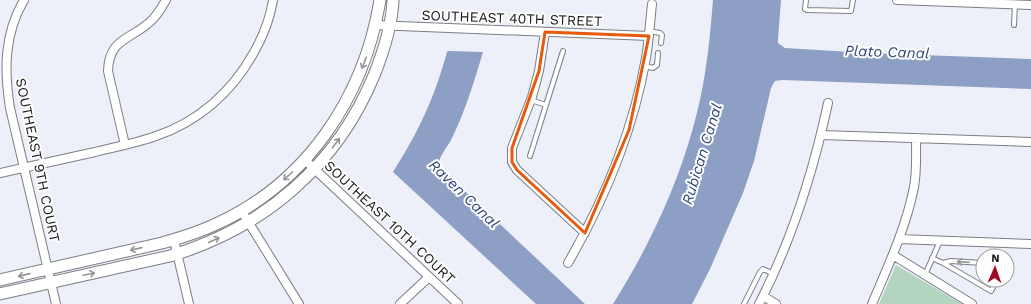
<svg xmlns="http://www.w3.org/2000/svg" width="1031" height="304" font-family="'Work Sans',sans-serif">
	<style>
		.green { fill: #b3d4be }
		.water { fill: #8d9fc4 }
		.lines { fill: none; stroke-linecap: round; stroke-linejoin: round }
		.lane-casing { stroke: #7b7e85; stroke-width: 6 }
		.street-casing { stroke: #7b7e85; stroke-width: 10 }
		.secondary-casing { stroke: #7b7e85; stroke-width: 13 }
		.lane { stroke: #fff; stroke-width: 4 }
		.street { stroke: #fff; stroke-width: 8 }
		.secondary { stroke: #fff; stroke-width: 11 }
		.oneway { stroke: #959697 }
		.marked { fill: none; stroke: #e8590c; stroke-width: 3; stroke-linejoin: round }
		.labels { text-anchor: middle; stroke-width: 4; stroke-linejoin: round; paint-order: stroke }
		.street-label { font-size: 14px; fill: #141518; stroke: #fdfdfd }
		.water-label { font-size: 15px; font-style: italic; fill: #304678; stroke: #fdfdfd }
	</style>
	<rect width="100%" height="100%" fill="#edf0f8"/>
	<path class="green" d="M 896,265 L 962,304 L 879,304 Z"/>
	<path class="water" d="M 713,0 L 781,0 L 778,39 L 778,43 L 785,48 L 867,53 L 1031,59 L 1031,89 L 782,80 L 775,81 L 771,88 L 754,161 L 743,193 L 710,269 L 692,304 L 613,304 C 657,234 692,155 705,73 C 709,49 711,24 713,0 Z
		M 448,51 L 483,52 C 474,82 465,112 451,140 C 447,148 437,158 439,167 L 585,304 L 536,304 L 393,172 C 419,131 434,99 447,52 Z"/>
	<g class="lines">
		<g class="lane-casing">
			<path id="lane" d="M 806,0 L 805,9 L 807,10 L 851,11 L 853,0
				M 1014,25 L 1015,4
				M 649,31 L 660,33 L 662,35 L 661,43
				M 645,66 L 653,68 L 657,65 L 658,53
				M 531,100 L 546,105 L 563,51
				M 530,156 L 546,105
				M 932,258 L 943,263 L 991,291 L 997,280
				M 943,263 L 951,261 L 983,263
				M 925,275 L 940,241
				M 744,304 L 760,272 L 763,269 L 774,274"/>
		</g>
		<g class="street-casing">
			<path id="street" d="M 24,0 C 4,34 4,70 10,108 L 56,304
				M 897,0 L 1031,5
				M 375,25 L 649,36
				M 545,32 L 539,71 L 532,97 L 512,148 L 512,162 L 517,170 L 585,233
				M 821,135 L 1031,142
				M 125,145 L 108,71 C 109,37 132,40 152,20 C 158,14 162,7 166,0
				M 305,160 L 458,304
				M 0,173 C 32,166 63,159 95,152 C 115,147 137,143 156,136 C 198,122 232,92 253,54 C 263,37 270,19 273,0
				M 241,210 L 299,304
				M 899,239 L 1031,244
				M 174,240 L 189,304
				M 893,255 L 972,304
				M 568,263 C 605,199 633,132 646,58 C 649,40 650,22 652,4
				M 763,296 L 776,304
				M 400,304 L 429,277
				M 759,304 C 792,240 813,173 828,103
				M 872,304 C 888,266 906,228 914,187 C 917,171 916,154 916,138"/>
		</g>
		<g class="secondary-casing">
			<path id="secondary" d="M 0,280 L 162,243 C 180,238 197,233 214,225 C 306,184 364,98 380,0
				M 0,294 L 170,256 C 264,228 338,165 375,73 C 384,50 392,25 393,0"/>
		</g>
		<use href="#lane" class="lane"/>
		<use href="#street" class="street"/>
		<use href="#secondary" class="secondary"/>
	</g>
	<defs><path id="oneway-shaft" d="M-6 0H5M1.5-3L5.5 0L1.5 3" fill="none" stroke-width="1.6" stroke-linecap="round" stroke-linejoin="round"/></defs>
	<g class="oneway">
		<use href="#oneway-shaft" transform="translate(364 63) rotate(111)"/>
		<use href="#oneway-shaft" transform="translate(336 143) rotate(-53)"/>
		<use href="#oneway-shaft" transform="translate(288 176) rotate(138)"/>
		<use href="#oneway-shaft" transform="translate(214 240) rotate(-24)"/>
		<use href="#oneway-shaft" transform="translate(136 249) rotate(167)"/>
		<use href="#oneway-shaft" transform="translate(963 262) rotate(-176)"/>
		<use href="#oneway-shaft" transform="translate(89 274) rotate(-12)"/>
		<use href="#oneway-shaft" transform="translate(24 275) rotate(167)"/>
	</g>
	<path class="marked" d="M 545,32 L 649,36 L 629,130 L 585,233 L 517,170 L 512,162 L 512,148 L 539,71 Z"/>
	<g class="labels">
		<g class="street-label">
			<text transform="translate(512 18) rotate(2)" y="5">SOUTHEAST 40TH STREET</text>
			<text transform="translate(38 160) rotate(78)" y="5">SOUTHEAST 9TH COURT</text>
			<text transform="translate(390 222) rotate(43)" y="5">SOUTHEAST 10TH COURT</text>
		</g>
		<g class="water-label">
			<text transform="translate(887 52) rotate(2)" y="5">Plato Canal</text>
			<text transform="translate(702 154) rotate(-73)" y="5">Rubican Canal</text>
			<text transform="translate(464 194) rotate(44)" y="5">Raven Canal</text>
		</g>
	</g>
	<g transform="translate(995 268) rotate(2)"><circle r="19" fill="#fdfdfd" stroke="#a0a0a1"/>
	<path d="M0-3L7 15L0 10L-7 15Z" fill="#a3061e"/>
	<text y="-6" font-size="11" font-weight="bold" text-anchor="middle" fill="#141518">N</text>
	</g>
</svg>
